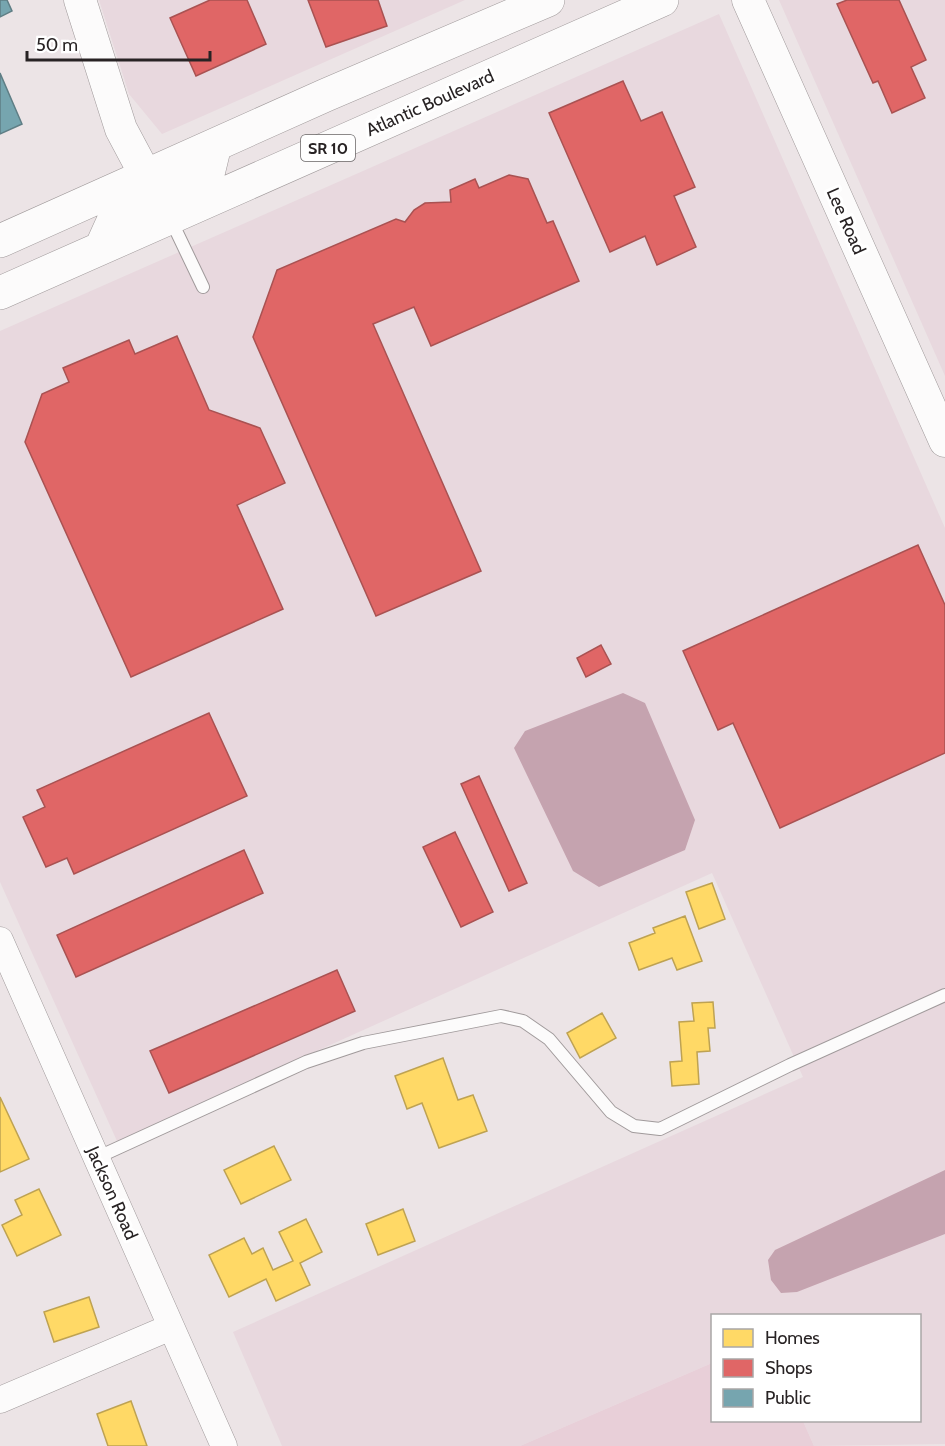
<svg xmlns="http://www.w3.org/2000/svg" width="945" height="1446" font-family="Cabin,sans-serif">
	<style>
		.built { fill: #e8d8de }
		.green { fill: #e8cfd8 }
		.water { fill: #c5a3af }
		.homes { fill: #ffd966; stroke: #bea252; stroke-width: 1.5 }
		.shops { fill: #e06666; stroke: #a95252; stroke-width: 1.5 }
		.public { fill: #76a5af; stroke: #5f7e85; stroke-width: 1.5 }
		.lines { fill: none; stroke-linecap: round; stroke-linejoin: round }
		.service-casing { stroke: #a09a9b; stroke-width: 14 }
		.minor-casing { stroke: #a09a9b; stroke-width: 27 }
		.tertiary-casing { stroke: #a09a9b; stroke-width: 33 }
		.trunk-casing { stroke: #a09a9b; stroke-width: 34 }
		.service { stroke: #fcfbfb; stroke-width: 12 }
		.minor { stroke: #fcfbfb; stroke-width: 26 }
		.tertiary { stroke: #fcfbfb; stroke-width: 32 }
		.trunk { stroke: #fcfbfb; stroke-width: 33 }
		.labels { text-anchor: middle; stroke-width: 6; stroke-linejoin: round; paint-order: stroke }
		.shield { fill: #fff; stroke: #686566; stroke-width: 1.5 }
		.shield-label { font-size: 16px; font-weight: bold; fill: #282324 }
		.street-label { font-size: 18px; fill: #282324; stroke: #fff }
	</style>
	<rect width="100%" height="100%" fill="#ece4e6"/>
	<path class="built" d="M 99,0 L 465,0 L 162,134 L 129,94 Z
		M 779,0 L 945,0 L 945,376 Z
		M 719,14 L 945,528 L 945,1444 L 814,1446 L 803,1421 L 920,1420 L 920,1316 L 712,1316 L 712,1363 L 520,1446 L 282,1446 L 233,1332 L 803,1077 L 712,873 L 117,1141 L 0,882 L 0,331 Z"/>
	<path class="green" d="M 712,1363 L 712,1420 L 803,1421 L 814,1446 L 520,1446 Z"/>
	<path class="water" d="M 623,693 L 645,703 L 695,820 L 685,850 L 599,887 L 573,871 L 514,748 L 525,731 Z
		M 945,1170 L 945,1234 L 797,1292 L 781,1293 L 771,1280 L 768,1260 L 775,1250 Z"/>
	<path class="homes" d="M 712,883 L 725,919 L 699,929 L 686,892 Z
		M 685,916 L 702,961 L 677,970 L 672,958 L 639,970 L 629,943 L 655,933 L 653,928 Z
		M 713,1002 L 715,1028 L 708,1028 L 710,1051 L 697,1052 L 699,1084 L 672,1086 L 670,1062 L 682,1061 L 679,1022 L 694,1021 L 692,1003 Z
		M 602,1013 L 616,1038 L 580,1058 L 567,1033 Z
		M 443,1058 L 458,1100 L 473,1095 L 487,1131 L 439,1148 L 422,1103 L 407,1109 L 395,1076 Z
		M 0,1097 L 29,1159 L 0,1172 Z
		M 274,1146 L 291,1180 L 241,1204 L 224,1170 Z
		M 39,1189 L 61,1235 L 17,1256 L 2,1225 L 22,1215 L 15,1200 Z
		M 403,1209 L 415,1241 L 378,1255 L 366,1224 Z
		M 306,1219 L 322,1252 L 300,1263 L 310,1285 L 276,1301 L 266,1279 L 229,1297 L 209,1255 L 244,1238 L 252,1254 L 263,1248 L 273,1270 L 293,1261 L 279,1232 Z
		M 89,1297 L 99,1327 L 54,1342 L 44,1312 Z
		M 131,1401 L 147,1446 L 108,1446 L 97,1414 Z"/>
	<path class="shops" d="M 210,0 L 247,0 L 266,44 L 196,76 L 170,18 Z
		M 308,0 L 378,0 L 387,26 L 326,47 Z
		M 847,0 L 899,0 L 926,60 L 911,67 L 925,98 L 892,113 L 878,81 L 873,83 L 837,4 Z
		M 623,81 L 641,121 L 662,112 L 695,187 L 674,196 L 696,247 L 657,265 L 645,236 L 610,252 L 549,113 Z
		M 509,175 L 528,179 L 547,223 L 553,221 L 579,281 L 431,346 L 414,307 L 373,324 L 481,571 L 376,616 L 253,337 L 277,270 L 396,219 L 405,222 L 414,210 L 425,203 L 451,202 L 450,190 L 475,179 L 479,188 Z
		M 177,336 L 209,410 L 260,428 L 285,483 L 237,505 L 283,609 L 131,677 L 25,442 L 42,394 L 69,382 L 63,368 L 129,340 L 135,354 Z
		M 918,545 L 945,605 L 945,753 L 780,828 L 733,723 L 718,730 L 683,651 Z
		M 601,645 L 611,664 L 586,677 L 577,658 Z
		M 209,713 L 247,796 L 74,874 L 67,858 L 46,867 L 23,817 L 45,807 L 37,790 Z
		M 479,776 L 527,883 L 509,891 L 461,784 Z
		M 455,832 L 493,912 L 461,927 L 423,847 Z
		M 244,850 L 263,893 L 76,977 L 57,935 Z
		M 337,970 L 355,1011 L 169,1093 L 150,1051 Z"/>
	<path class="public" d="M 0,0 L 7,0 L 12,11 L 0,17 Z
		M 0,73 L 22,124 L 0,134 Z"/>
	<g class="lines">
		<g class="service-casing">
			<path id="service" d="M 170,218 L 203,287
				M 96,1158 L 306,1062 L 363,1043 L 501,1016 L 523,1021 L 549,1039 L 611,1112 L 634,1126 L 660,1129 L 790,1065 L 945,995"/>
		</g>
		<g class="minor-casing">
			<path id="minor" d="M 0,940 L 224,1446
				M 0,1400 L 171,1327"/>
		</g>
		<g class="tertiary-casing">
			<path id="tertiary" d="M 80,0 L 121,129 L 146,176
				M 748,0 L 945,441"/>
		</g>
		<g class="trunk-casing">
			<path id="trunk" d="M 170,218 L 166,201 L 174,192 L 208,174 L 215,145
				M 0,241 L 326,95 L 548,0
				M 101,248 L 115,217 L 147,202 L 153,193 L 146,176
				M 0,293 L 662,0"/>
		</g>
		<use href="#service" class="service"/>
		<use href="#minor" class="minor"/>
		<use href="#tertiary" class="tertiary"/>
		<use href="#trunk" class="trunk"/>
	</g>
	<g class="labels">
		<rect class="shield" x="301" y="135" width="54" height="26" rx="4.5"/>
		<g class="shield-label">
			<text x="328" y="154">SR 10</text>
		</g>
		<g class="street-label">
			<text transform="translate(430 103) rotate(-24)" y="6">Atlantic Boulevard</text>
			<text transform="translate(846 221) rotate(66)" y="6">Lee Road</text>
			<text transform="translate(112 1193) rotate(66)" y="6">Jackson Road</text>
		</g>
	</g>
	<rect x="711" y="1314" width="210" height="108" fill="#ffffff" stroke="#a9a7a7" stroke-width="1.5"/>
	<rect x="723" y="1329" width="30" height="18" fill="#ffd966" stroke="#a9a7a7" stroke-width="1.5"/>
	<text x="765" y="1344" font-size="18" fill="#282324">Homes</text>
	<rect x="723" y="1359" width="30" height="18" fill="#e06666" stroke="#a9a7a7" stroke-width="1.5"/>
	<text x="765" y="1374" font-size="18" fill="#282324">Shops</text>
	<rect x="723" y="1389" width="30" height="18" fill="#76a5af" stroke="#a9a7a7" stroke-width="1.5"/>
	<text x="765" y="1404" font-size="18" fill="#282324">Public</text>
	<path d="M27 51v9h183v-9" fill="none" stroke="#282324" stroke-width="3"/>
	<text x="36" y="51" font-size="18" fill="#282324" stroke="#ffffff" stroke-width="4.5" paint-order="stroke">50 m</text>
</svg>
